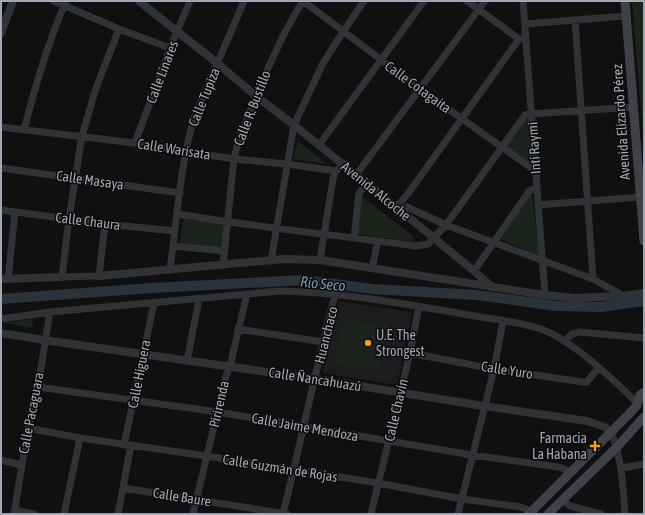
<svg xmlns="http://www.w3.org/2000/svg" width="645" height="515" font-family="'Asap Condensed',sans-serif">
	<style>
		.built { fill: #1c1c1e }
		.green { fill: #1c231d }
		.lines { fill: none; stroke-linecap: round; stroke-linejoin: round }
		.river { stroke: #2a3339; stroke-width: 10 }
		.minor { stroke: #313236; stroke-width: 7 }
		.tertiary { stroke: #313236; stroke-width: 8 }
		.secondary { stroke: #3f4146; stroke-width: 9 }
		.poi-dot { fill: #ed9c2c; stroke: #0b0b0c; stroke-width: 1.5 }
		.labels { text-anchor: middle; stroke-width: 3; stroke-linejoin: round; paint-order: stroke }
		.street-label { font-size: 14px; fill: #a1a8b2; stroke: #0b0b0c }
		.poi-label { font-size: 14px; fill: #a1a8b2; stroke: #0b0b0c; text-anchor: start }
		.water-label { font-size: 15px; font-style: italic; fill: #7899ad; stroke: #0b0b0c }
	</style>
	<rect width="100%" height="100%" fill="#101011"/>
	<path class="built" d="M 339,301 L 412,312 L 397,385 L 323,373 Z"/>
	<path class="green" d="M 632,1 L 644,1 L 644,145 Z
		M 529,115 L 532,166 L 506,147 Z
		M 298,141 L 327,164 L 293,159 Z
		M 532,191 L 539,256 L 501,239 Z
		M 361,196 L 413,236 L 414,242 L 356,234 Z
		M 183,219 L 225,224 L 222,249 L 180,243 Z
		M 32,319 L 33,324 L 31,328 L 6,323 Z
		M 343,319 L 388,326 L 381,369 L 355,366 L 353,368 L 333,365 L 341,327 L 344,327 L 345,323 L 342,321 Z"/>
	<g class="lines">
		<path class="river" d="M 1,299 L 152,288 L 304,280 L 372,289 L 477,295 L 557,306 L 601,307 L 644,301"/>
		<path class="minor" d="M 54,1 L 119,29 L 170,48
			M 303,1 L 420,89 L 530,167 L 535,167
			M 467,1 L 519,39 L 523,39
			M 523,1 L 545,295
			M 575,20 L 593,279
			M 525,24 L 626,16
			M 1,127 L 135,143 L 234,159 L 287,164 L 336,171 L 344,164
			M 24,130 C 35,86 48,43 66,1
			M 135,143 L 170,48 L 190,1
			M 319,145 L 424,1
			M 1,168 L 180,193
			M 356,175 L 485,1
			M 538,205 L 641,197
			M 396,207 L 407,207 L 446,225 L 593,279 L 624,296
			M 396,207 L 407,195 L 519,39
			M 1,210 L 105,224 L 175,231
			M 177,214 C 256,227 336,235 415,246 L 428,244 L 446,225 L 525,115 L 531,114 L 634,107
			M 105,224 L 99,276 L 62,277 L 69,218 L 82,136 L 96,88 L 119,29
			M 354,238 L 359,194 L 366,183
			M 173,246 L 224,251
			M 320,260 L 333,179 L 336,171
			M 271,261 L 294,125 L 323,63 L 343,32 L 364,1
			M 223,265 L 234,159 C 239,136 248,116 257,95 C 270,62 284,31 303,1
			M 372,268 L 378,241
			M 170,269 C 177,219 180,166 194,118 L 244,1
			M 474,271 L 530,190 L 537,188
			M 8,279 L 15,212
			M 1,319 L 50,312 L 280,291 C 340,292 405,304 464,314 C 488,319 517,321 541,329 C 572,340 613,379 637,403
			M 238,329 L 323,342
			M 565,341 L 572,334 L 580,332 L 644,338
			M 410,353 L 494,369 L 583,382 L 587,382 L 598,368
			M 187,361 L 199,299
			M 38,387 L 218,412 L 472,455 L 559,467 L 571,472
			M 28,428 L 80,438 L 207,456 L 378,483 L 462,499 L 521,507 L 532,512
			M 611,432 C 622,459 623,486 625,514
			M 124,445 L 154,303
			M 1,460 L 21,465
			M 622,468 L 644,464
			M 123,488 L 287,514
			M 562,500 L 570,506 L 601,514
			M 14,510 L 34,514
			M 14,514 L 28,428 L 38,387 L 50,312
			M 64,514 L 80,438
			M 118,514 L 131,445
			M 193,514 L 226,376 L 230,366 L 247,294
			M 283,514 C 301,441 316,368 335,295
			M 371,514 L 410,353 L 419,306
			M 458,514 L 494,369 L 503,321"/>
		<path class="tertiary" d="M 139,1 L 217,63 L 257,97 L 294,125 L 396,207 L 474,271 L 492,287
			M 1,33 L 13,1
			M 99,276 L 284,259 L 320,260 L 545,295 L 575,298 L 624,296 L 644,293
			M 1,279 L 62,277
			M 1,333 L 44,340 L 316,379 L 484,406 L 587,421 L 605,427 L 611,432"/>
		<path class="secondary" d="M 625,1 L 644,241
			M 529,514 L 629,414 L 637,405 L 640,395 L 644,392
			M 548,514 L 617,447 L 644,417"/>
	</g>
	<g class="poi-dot">
		<circle cx="368" cy="343" r="4"/>
		<path d="M593 440h4v4h4v4h-4v4h-4v-4h-4v-4h4z"/>
	</g>
	<g class="labels">
		<g class="street-label">
			<text transform="translate(162 72) rotate(-69)" y="5">Calle Linares</text>
			<text transform="translate(418 87) rotate(36)" y="5">Calle Cotagaita</text>
			<text transform="translate(204 97) rotate(-68)" y="5">Calle Tupiza</text>
			<text transform="translate(252 108) rotate(-69)" y="5">Calle R. Bustillo</text>
			<text transform="translate(621 122) rotate(-94)" y="5">Avenida Elizardo Pérez</text>
			<text transform="translate(534 148) rotate(-94)" y="5">Inti Raymi</text>
			<text transform="translate(174 149) rotate(9)" y="5">Calle Warisata</text>
			<text transform="translate(90 180) rotate(8)" y="5">Calle Masaya</text>
			<text transform="translate(376 191) rotate(39)" y="5">Avenida Alcoche</text>
			<text transform="translate(88 221) rotate(7)" y="5">Calle Chaura</text>
			<text transform="translate(326 335) rotate(-76)" y="5">Huanchaco</text>
			<text transform="translate(507 370) rotate(9)" y="5">Calle Yuro</text>
			<text transform="translate(139 374) rotate(-79)" y="5">Calle Higuera</text>
			<text transform="translate(315 379) rotate(9)" y="5">Calle Ñancahuazú</text>
			<text transform="translate(219 404) rotate(-77)" y="5">Pirirenda</text>
			<text transform="translate(396 410) rotate(-77)" y="5">Calle Chavín</text>
			<text transform="translate(31 413) rotate(-79)" y="5">Calle Pacaguara</text>
			<text transform="translate(305 427) rotate(10)" y="5">Calle Jaime Mendoza</text>
			<text transform="translate(280 468) rotate(9)" y="5">Calle Guzmán de Rojas</text>
			<text transform="translate(182 497) rotate(9)" y="5">Calle Baure</text>
		</g>
		<g class="poi-label">
			<text x="376" y="340">U.E. The<tspan x="376" dy="16">Strongest</tspan></text>
			<text x="587" y="443" text-anchor="end">Farmacia<tspan x="587" dy="16">La Habana</tspan></text>
		</g>
		<g class="water-label">
			<text transform="translate(323 284) rotate(6)" y="5">Río Seco</text>
		</g>
	</g>
	<rect width="645" height="515" fill="none" stroke="#a1a8b2" stroke-width="4"/>
</svg>
